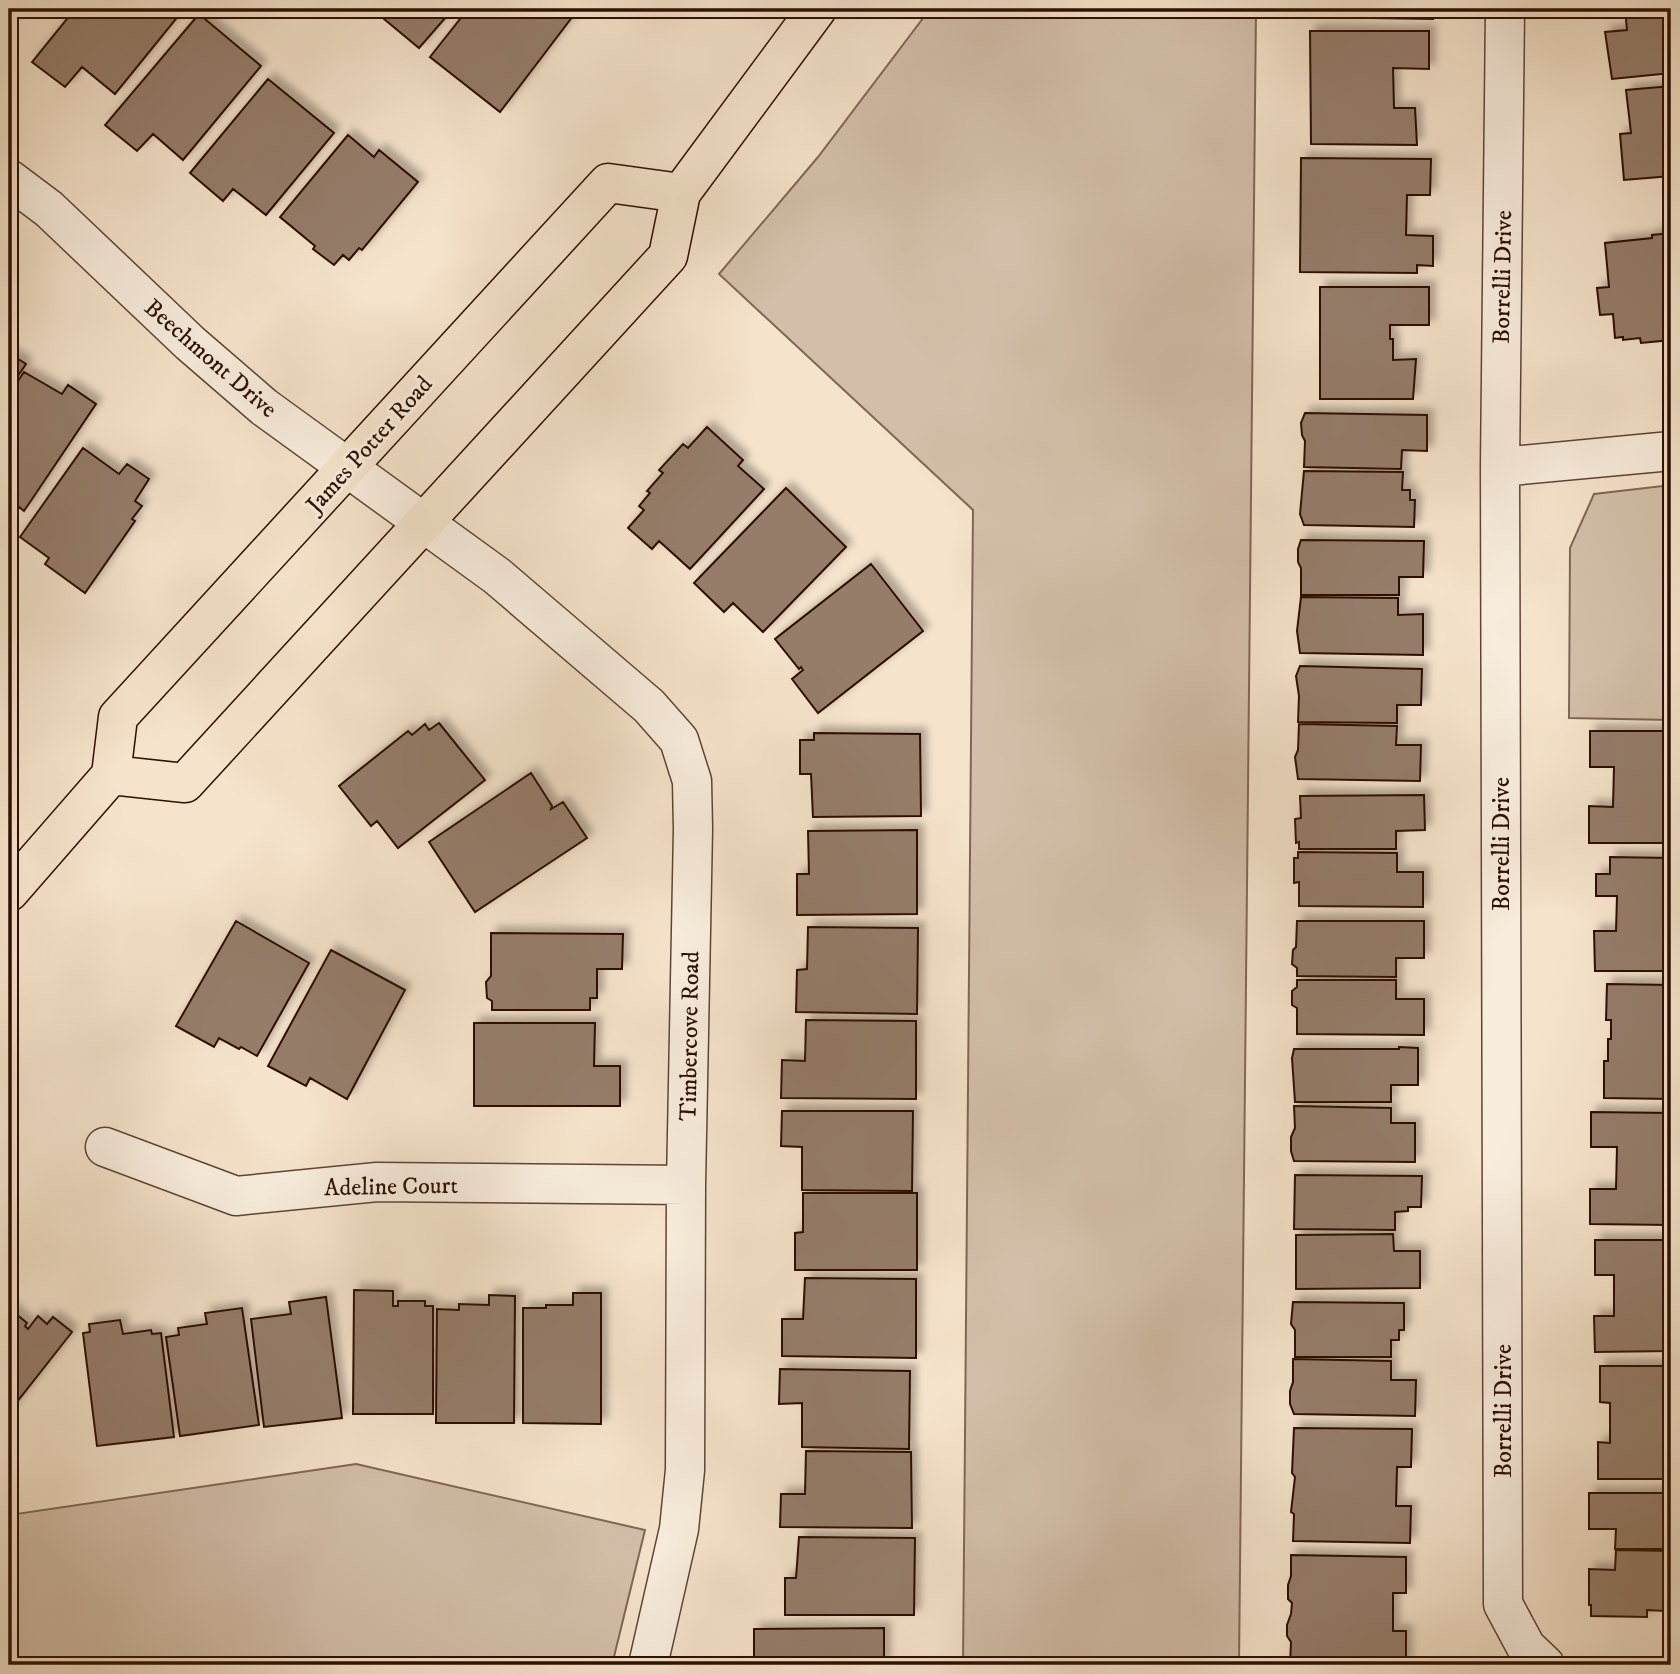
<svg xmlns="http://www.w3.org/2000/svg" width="1680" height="1674" font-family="'IM FELL DW Pica',serif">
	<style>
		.green { fill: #d3bfa9; stroke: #806755; stroke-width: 2 }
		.building { fill: #957d6a; stroke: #2d0f01; stroke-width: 2; filter: url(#shadow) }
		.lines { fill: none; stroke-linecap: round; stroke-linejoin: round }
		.minor-casing { stroke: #5f4434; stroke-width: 41 }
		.major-casing { stroke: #2d0f01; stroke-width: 41 }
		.minor { stroke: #f8eddd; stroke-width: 38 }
		.major { stroke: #f5e3cb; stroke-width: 38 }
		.labels { text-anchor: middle; stroke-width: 6; stroke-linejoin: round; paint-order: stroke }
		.street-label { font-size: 24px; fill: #2d0f01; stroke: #f8eddd }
	</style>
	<defs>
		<filter id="shadow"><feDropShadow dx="6" dy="-6" stdDeviation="3.5" flood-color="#0004"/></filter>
	</defs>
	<rect width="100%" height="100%" fill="#f5e3cb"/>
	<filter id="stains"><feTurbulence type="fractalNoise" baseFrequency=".00286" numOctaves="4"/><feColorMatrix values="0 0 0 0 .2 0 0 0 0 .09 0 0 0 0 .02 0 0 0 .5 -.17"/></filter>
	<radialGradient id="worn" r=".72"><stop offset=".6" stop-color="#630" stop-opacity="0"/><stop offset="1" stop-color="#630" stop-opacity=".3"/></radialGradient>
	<path class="green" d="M 930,9 L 1256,9 L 1239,1665 L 963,1665 L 973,510 L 719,274 L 818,157 Z
		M 1671,485 L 1671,720 L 1569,718 L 1570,548 L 1594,494 Z
		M 356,1464 L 645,1530 L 612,1665 L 9,1665 L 9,1515 Z"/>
	<path class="building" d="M 75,9 L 184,9 L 115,94 L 82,67 L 65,87 L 32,62 Z
		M 372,9 L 453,9 L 419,48 Z
		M 468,9 L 572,9 L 569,13 L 573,16 L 500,112 L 430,57 Z
		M 1310,9 L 1433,9 L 1433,19 L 1310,17 Z
		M 1625,9 L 1671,9 L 1671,73 L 1612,79 L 1605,32 L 1627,30 Z
		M 199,14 L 261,66 L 183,160 L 153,134 L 137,151 L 105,125 Z
		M 1310,31 L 1429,31 L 1429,69 L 1393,68 L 1394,108 L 1415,108 L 1417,145 L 1311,144 Z
		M 268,79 L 334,133 L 266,215 L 233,189 L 223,201 L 190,173 Z
		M 1671,86 L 1671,176 L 1624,180 L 1620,134 L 1631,133 L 1626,90 Z
		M 348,135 L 374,157 L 379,150 L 418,182 L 362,250 L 359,248 L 349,260 L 343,255 L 334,265 L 313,249 L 315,246 L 280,217 Z
		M 1301,158 L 1431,159 L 1430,195 L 1407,195 L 1406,235 L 1433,236 L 1433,266 L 1417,265 L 1417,273 L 1300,272 Z
		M 1671,233 L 1671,340 L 1641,343 L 1640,338 L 1623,340 L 1623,337 L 1615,338 L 1613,314 L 1600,315 L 1597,288 L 1609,287 L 1605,243 L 1652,238 L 1652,235 Z
		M 1320,287 L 1429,287 L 1429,325 L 1390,325 L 1390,339 L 1393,339 L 1393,360 L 1416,359 L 1413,399 L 1320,399 Z
		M 9,353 L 26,364 L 9,389 Z
		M 24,372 L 62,394 L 68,385 L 96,404 L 24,511 L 19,507 L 16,511 L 9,507 L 9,394 Z
		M 1305,413 L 1427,415 L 1427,451 L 1402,450 L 1401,469 L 1304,467 L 1305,441 L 1302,435 L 1301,423 Z
		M 707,427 L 743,460 L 738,466 L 764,489 L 690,569 L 659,541 L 652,549 L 628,528 L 644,510 L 639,506 L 650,493 L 647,491 L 663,473 L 659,470 L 683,444 L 688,448 Z
		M 83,448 L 119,474 L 127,464 L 149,479 L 135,501 L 142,506 L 132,519 L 135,521 L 85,593 L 45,564 L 49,558 L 20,537 Z
		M 1304,471 L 1403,472 L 1402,490 L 1410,490 L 1410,500 L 1415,500 L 1414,527 L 1304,525 L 1300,514 Z
		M 786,488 L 846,547 L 763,632 L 733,603 L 724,612 L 694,583 Z
		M 1301,540 L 1424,541 L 1423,577 L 1399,577 L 1399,595 L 1301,595 L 1301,568 L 1298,562 L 1298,549 Z
		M 871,564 L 923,631 L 818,713 L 792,679 L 803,670 L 801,667 L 799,669 L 775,639 Z
		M 1301,597 L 1398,598 L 1398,615 L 1423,614 L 1423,655 L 1300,653 L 1297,631 Z
		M 1300,666 L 1422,669 L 1421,705 L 1397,705 L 1397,723 L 1298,722 L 1299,696 L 1296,676 Z
		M 439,723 L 485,780 L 398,848 L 377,821 L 371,826 L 339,786 L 408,731 L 412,735 L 425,724 L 429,730 Z
		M 1299,724 L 1397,726 L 1396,745 L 1421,745 L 1420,781 L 1298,779 L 1295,757 L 1298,750 Z
		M 1590,731 L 1671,731 L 1671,843 L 1589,843 L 1589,806 L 1613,807 L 1614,767 L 1590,767 Z
		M 814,733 L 920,734 L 921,816 L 813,817 L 811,774 L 800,774 L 800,740 L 814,740 Z
		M 531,773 L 552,806 L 551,809 L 563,802 L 587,838 L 475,912 L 429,842 Z
		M 1424,795 L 1425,830 L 1396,831 L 1396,849 L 1299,849 L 1299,842 L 1296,843 L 1295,819 L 1301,818 L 1300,796 Z
		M 917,830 L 917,914 L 797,915 L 797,874 L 809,874 L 808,831 Z
		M 1298,852 L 1397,853 L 1397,872 L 1423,872 L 1423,907 L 1299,906 L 1299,882 L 1294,883 L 1294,858 L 1298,858 Z
		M 1610,857 L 1671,858 L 1671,971 L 1595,971 L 1594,931 L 1616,931 L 1617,896 L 1596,896 L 1596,874 L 1610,874 Z
		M 236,921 L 309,963 L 257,1056 L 241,1047 L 239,1049 L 219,1038 L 214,1047 L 176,1026 Z
		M 1297,921 L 1424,921 L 1424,958 L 1396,958 L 1396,977 L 1297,976 L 1297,968 L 1292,964 L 1293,950 L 1296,947 Z
		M 808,927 L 918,928 L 917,1014 L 796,1012 L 797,970 L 807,969 Z
		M 491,933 L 623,934 L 622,969 L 597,969 L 597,998 L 590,998 L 590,1010 L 492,1010 L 492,1001 L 487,998 L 486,982 L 491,976 Z
		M 331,950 L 405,990 L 347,1099 L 310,1078 L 306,1086 L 268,1066 Z
		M 1297,980 L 1396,980 L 1396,999 L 1424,999 L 1424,1035 L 1297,1034 L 1297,1008 L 1292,1005 L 1292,991 L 1297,987 Z
		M 1607,984 L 1671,985 L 1671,1099 L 1604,1098 L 1604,1061 L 1608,1061 L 1608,1039 L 1611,1039 L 1611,1020 L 1606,1020 Z
		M 806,1020 L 916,1021 L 916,1099 L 781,1098 L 782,1060 L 805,1061 Z
		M 474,1023 L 595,1023 L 594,1066 L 620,1066 L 620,1106 L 474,1106 Z
		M 1399,1047 L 1418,1048 L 1418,1085 L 1391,1085 L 1391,1102 L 1295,1102 L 1292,1058 L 1294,1049 L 1399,1049 Z
		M 1294,1106 L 1391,1108 L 1391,1123 L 1415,1123 L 1415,1162 L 1294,1161 L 1291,1151 L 1291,1137 L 1295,1128 Z
		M 782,1111 L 913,1111 L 912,1191 L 802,1190 L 802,1147 L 781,1146 Z
		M 1591,1112 L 1671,1113 L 1671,1225 L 1590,1224 L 1590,1189 L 1616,1189 L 1617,1147 L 1591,1147 Z
		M 1295,1175 L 1422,1176 L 1421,1207 L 1408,1207 L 1408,1211 L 1395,1212 L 1395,1230 L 1294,1229 Z
		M 803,1193 L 917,1193 L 917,1270 L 795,1270 L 795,1233 L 803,1232 Z
		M 1393,1234 L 1394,1251 L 1420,1251 L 1420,1288 L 1296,1289 L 1296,1235 Z
		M 1595,1240 L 1671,1240 L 1671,1351 L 1595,1352 L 1594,1316 L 1614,1316 L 1614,1275 L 1595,1275 Z
		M 805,1278 L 916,1279 L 916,1358 L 782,1356 L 782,1319 L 803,1319 Z
		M 354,1290 L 393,1291 L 393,1306 L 398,1306 L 398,1301 L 425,1301 L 425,1306 L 433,1306 L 433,1414 L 353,1414 Z
		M 573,1293 L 601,1293 L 601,1424 L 523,1423 L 523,1308 L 546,1308 L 546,1305 L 573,1305 Z
		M 489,1295 L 515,1296 L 514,1423 L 436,1423 L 437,1309 L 459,1310 L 459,1304 L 489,1305 Z
		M 326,1297 L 342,1418 L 264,1427 L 251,1319 L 291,1314 L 289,1302 Z
		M 1293,1302 L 1404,1303 L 1404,1330 L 1399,1330 L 1399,1340 L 1391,1340 L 1391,1357 L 1295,1357 L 1295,1330 L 1291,1324 Z
		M 9,1308 L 27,1323 L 25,1326 L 28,1329 L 38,1316 L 47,1324 L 53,1317 L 72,1332 L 9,1412 Z
		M 242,1308 L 259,1425 L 180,1436 L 166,1337 L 179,1335 L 178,1328 L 207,1324 L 205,1313 Z
		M 120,1320 L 123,1334 L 151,1330 L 152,1334 L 161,1333 L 174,1437 L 97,1446 L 83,1333 L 90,1332 L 89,1324 Z
		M 1293,1359 L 1391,1361 L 1391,1380 L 1416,1380 L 1415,1416 L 1294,1414 L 1290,1404 L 1290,1391 L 1293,1382 Z
		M 1600,1366 L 1671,1366 L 1671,1479 L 1598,1479 L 1598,1442 L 1610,1443 L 1610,1403 L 1600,1402 Z
		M 780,1369 L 910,1371 L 909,1449 L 802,1447 L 802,1403 L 779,1404 Z
		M 1294,1428 L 1412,1429 L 1411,1467 L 1397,1467 L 1396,1506 L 1411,1506 L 1410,1543 L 1293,1541 L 1294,1514 L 1291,1512 L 1295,1477 L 1292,1473 Z
		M 806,1451 L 911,1452 L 912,1528 L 780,1527 L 781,1494 L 805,1494 Z
		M 1589,1493 L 1671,1493 L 1671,1549 L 1615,1549 L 1616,1529 L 1589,1529 Z
		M 799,1537 L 915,1538 L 914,1615 L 785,1615 L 785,1578 L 796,1578 Z
		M 1616,1550 L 1671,1551 L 1671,1608 L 1665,1608 L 1664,1611 L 1647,1610 L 1647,1617 L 1591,1616 L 1591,1605 L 1589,1605 L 1589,1569 L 1615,1570 Z
		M 1291,1555 L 1406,1557 L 1406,1593 L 1393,1593 L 1393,1631 L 1406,1631 L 1406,1665 L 1290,1665 L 1291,1642 L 1287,1636 L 1287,1625 L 1291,1614 L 1292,1603 L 1288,1599 L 1288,1585 L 1291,1576 Z
		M 884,1628 L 884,1665 L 775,1665 L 775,1663 L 762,1664 L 762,1661 L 754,1660 L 754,1629 Z"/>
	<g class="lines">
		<g class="minor-casing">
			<path id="minor" d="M 1505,9 L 1500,467 L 1503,1604 L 1526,1647 L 1545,1665
				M 9,179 L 49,209 L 190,343 L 264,407 L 497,576 L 649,706 L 679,740 L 692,781 L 693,829 L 686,1185 L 685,1470 L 679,1529 L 648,1665
				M 1500,467 L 1671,451
				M 105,1147 L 236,1196 L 377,1182 L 686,1185"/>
		</g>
		<g class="major-casing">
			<path id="major" d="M 111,775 L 185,783 L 668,256 L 681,193 L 817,9
				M 9,892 L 111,775 L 118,717 L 608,183 L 681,193"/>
		</g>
		<use href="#minor" class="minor"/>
		<use href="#major" class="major"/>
	</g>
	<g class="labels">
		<g class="street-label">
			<text transform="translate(1502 277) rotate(-89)" y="8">Borrelli Drive</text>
			<text transform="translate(211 358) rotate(41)" y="8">Beechmont Drive</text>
			<text transform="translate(369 444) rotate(-48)" y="8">James Potter Road</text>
			<text transform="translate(1501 844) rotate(-90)" y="8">Borrelli Drive</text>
			<text transform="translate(689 1036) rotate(-89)" y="8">Timbercove Road</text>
			<text transform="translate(391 1186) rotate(-1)" y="8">Adeline Court</text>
			<text transform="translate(1503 1411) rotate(-90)" y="8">Borrelli Drive</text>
		</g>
	</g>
	<rect width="1680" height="1674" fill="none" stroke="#f5e3cb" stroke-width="35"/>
	<rect x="10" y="10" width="1659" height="1653" fill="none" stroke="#2d0f01" stroke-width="3.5"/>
	<rect x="18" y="18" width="1645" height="1639" fill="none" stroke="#2d0f01" stroke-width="2"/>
	<rect width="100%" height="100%" filter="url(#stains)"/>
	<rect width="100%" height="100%" fill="url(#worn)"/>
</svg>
